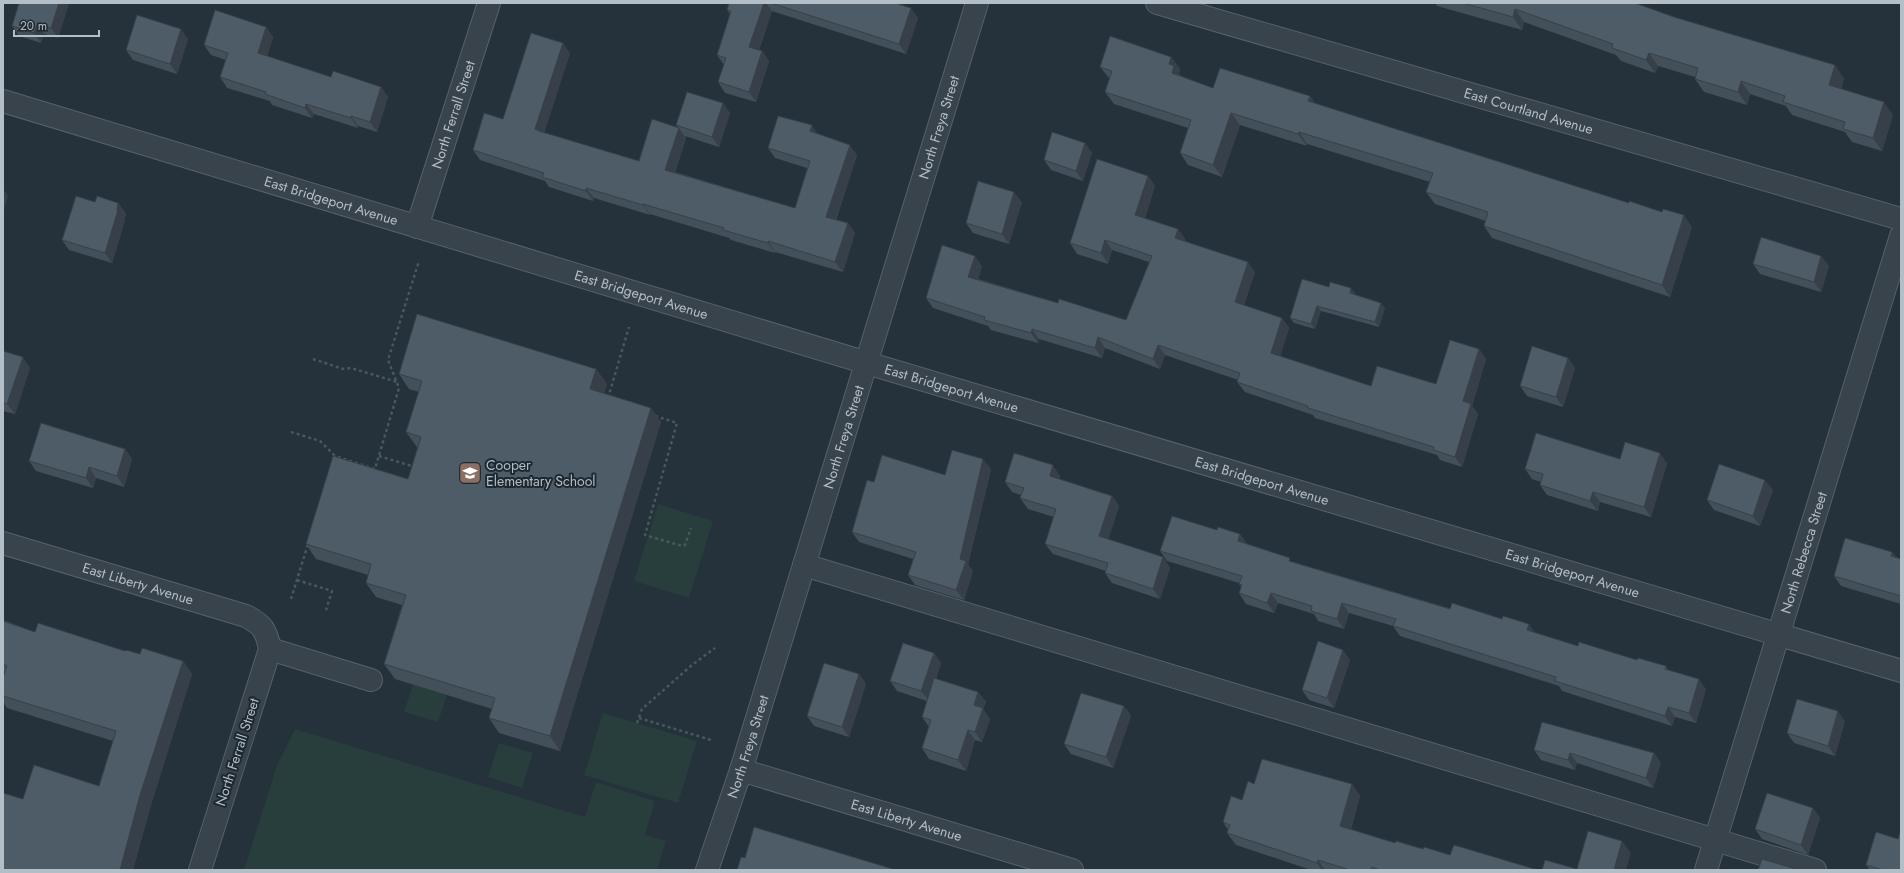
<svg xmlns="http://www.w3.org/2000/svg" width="1904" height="873" font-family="Jost,sans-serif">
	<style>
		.green { fill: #273e3c }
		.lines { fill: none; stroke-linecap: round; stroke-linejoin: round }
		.minor-casing { stroke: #566169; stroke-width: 24 }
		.path { stroke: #465a5a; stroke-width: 2.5; stroke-dasharray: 3 3; stroke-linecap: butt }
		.minor { stroke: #38434b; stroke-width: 22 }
		.wall { fill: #434f59 }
		.shaded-wall { fill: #374048 }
		.building { fill: #4e5c67; stroke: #374048 }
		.labels { text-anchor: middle; stroke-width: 4; stroke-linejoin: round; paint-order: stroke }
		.street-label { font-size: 14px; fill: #b4bec7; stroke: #1d2830 }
		.poi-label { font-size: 14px; fill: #b4bec7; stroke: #1d2830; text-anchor: start }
	</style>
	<rect width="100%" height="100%" fill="#25313b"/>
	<path class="green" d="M 658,504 L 713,521 L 689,598 L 634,581 Z
		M 413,684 L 447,695 L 438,722 L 404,712 Z
		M 603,713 L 697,741 L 678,803 L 584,775 Z
		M 295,729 L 585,817 L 596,782 L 655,801 L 645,835 L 666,841 L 657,870 L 244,870 L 277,765 Z
		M 499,743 L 533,753 L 522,788 L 488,777 Z"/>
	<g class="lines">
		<g class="minor-casing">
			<g id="minor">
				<path id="s1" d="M 1157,3 L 1901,219"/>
				<path id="s2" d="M 3,101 L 867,363 L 1901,671"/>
				<path id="s3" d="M 417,227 L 489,3"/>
				<path id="s4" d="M 3,543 L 246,616 C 263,625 266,630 270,649 L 200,870"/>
				<path d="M 804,565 L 1815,870"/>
				<path d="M 270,649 L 371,680"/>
				<path id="s5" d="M 741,770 L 1072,870"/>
				<path id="s6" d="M 707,870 L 741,770 L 977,3"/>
				<path id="s7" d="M 1706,870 L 1901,236"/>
			</g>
		</g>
		<path class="path" d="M 313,359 L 343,369 L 351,368 L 397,382
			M 608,398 L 629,327
			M 655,416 L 677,423 L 645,535 L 682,546 L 685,545 L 691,528
			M 291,432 L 320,441 L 335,456
			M 379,456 L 415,467
			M 334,459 L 335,456 L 375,469 L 399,388 L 388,360 L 419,261
			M 297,580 L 332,591 L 326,610
			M 291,599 L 308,544
			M 639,718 L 711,740
			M 637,723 L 642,709 L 692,665 L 715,648"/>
		<use href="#minor" class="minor"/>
	</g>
	<path class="wall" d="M 69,3 L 58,38 L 44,34 L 41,43 L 19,36 L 12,26 Z
		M 729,3 L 902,3 L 904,6 L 918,18 L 906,54 L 772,11 L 759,50 L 762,51 L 769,61 L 756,102 L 725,93 L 718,82 L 724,65 L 717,55 L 730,14 L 727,10 Z
		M 1435,3 L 1635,3 L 1844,78 L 1841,89 L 1893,115 L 1882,151 L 1852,142 L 1845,132 L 1792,115 L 1786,106 L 1750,94 L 1747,105 L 1704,92 L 1695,79 L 1695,77 L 1658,66 L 1655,73 L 1621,61 L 1616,55 L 1524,22 L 1522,30 L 1437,6 Z
		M 266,27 L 273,37 L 267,56 L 331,77 L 381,87 L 388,97 L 377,132 L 358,126 L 358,128 L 314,114 L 312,118 L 272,105 L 270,101 L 227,88 L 220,77 L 226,60 L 211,55 L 204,45 Z
		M 188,39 L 177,74 L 133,60 L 126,50 Z
		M 570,53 L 544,133 L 639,161 L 677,127 L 676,125 L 723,103 L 730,113 L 719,147 L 685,136 L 686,138 L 675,172 L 795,208 L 807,168 L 775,158 L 768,148 L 817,134 L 857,155 L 836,220 L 848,223 L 855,233 L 843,272 L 775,252 L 775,253 L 731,240 L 729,238 L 650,214 L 650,215 L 594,198 L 593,201 L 549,187 L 545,181 L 480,160 L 473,150 Z
		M 1171,57 L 1180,69 L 1179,73 L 1181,76 L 1213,88 L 1310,96 L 1315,103 L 1692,227 L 1670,297 L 1492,238 L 1484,226 L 1486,221 L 1435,204 L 1426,192 L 1430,182 L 1307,144 L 1307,146 L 1240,125 L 1222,177 L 1188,165 L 1180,153 L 1188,128 L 1114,104 L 1105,92 L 1110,79 L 1100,67 Z
		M 1085,143 L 1092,153 L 1083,181 L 1051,170 L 1044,160 Z
		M 1148,176 L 1155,186 L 1145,218 L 1178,229 L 1185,239 L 1185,241 L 1255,272 L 1244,305 L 1282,318 L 1289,328 L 1280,356 L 1371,386 L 1436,384 L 1479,349 L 1486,359 L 1472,406 L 1478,414 L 1462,467 L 1440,460 L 1437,455 L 1315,418 L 1313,415 L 1245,392 L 1237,382 L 1238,380 L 1165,355 L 1160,369 L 1105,348 L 1102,358 L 1039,339 L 1038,343 L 991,330 L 988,326 L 933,308 L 926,298 L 982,266 L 978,279 L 1058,303 L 1126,320 L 1149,262 L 1112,250 L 1108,264 L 1077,254 L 1070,243 Z
		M 95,202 L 118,203 L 126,214 L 124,219 L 125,220 L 112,263 L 69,250 L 62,240 Z
		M 1022,202 L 1009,244 L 973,233 L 966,223 Z
		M 1821,256 L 1829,266 L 1821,292 L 1760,274 L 1753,264 Z
		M 1329,287 L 1355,293 L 1355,295 L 1385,308 L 1379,327 L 1321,311 L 1315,329 L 1294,323 L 1290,318 Z
		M 3,351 L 30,368 L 15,414 L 3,411 Z
		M 1568,358 L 1575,368 L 1563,407 L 1527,396 L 1520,386 Z
		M 596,369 L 607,384 L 604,393 L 651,408 L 661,422 L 560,751 L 499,733 L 489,718 L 492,709 L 395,679 L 384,664 L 402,605 L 376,597 L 366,583 L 368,575 L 316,559 L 306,544 L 408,479 L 418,448 L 417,447 L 406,432 L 419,392 L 409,389 L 399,374 Z
		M 125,449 L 132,459 L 124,487 L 96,478 L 93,488 L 36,471 L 29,461 Z
		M 1620,459 L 1667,463 L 1651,517 L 1600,502 L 1598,511 L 1547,495 L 1540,485 L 1541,482 L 1532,479 L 1525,469 Z
		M 991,469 L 968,565 L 973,571 L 964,600 L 915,585 L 908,575 L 913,559 L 859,542 L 852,532 L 874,482 L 945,475 Z
		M 1060,476 L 1059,479 L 1112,496 L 1119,506 L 1108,540 L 1163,557 L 1170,568 L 1160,599 L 1112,583 L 1105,573 L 1106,571 L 1053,554 L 1045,544 L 1054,517 L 1028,509 L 1020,498 L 1021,495 L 1012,492 L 1005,482 Z
		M 1773,490 L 1760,526 L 1714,510 L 1707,500 Z
		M 1240,534 L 1247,544 L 1293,562 L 1578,646 L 1637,660 L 1666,666 L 1668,670 L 1706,689 L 1696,723 L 1675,717 L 1672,726 L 1562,691 L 1559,686 L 1400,636 L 1393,626 L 1349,613 L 1344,629 L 1318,621 L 1314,614 L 1278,603 L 1274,613 L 1246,604 L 1239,593 L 1241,587 L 1239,584 L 1239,583 L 1167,561 L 1160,551 Z
		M 1892,552 L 1896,557 L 1901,559 L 1901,604 L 1841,586 L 1834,576 Z
		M 3,620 L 35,632 L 140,654 L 183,661 L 192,674 L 150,808 L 133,870 L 3,870 L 23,799 L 99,786 L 113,741 L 7,708 L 3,702 L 3,677 L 4,675 L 3,675 Z
		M 934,653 L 941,663 L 936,679 L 978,692 L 986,702 L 983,709 L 990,719 L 982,742 L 975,740 L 966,771 L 929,759 L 922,748 L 929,727 L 922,717 L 927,701 L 897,691 L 890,681 Z
		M 1350,660 L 1334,708 L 1309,700 L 1302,690 Z
		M 859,674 L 866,684 L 849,737 L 814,726 L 807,716 Z
		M 1124,706 L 1131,716 L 1113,768 L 1071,754 L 1064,744 Z
		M 1845,721 L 1835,756 L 1794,743 L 1787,733 Z
		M 1534,750 L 1654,753 L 1661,763 L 1653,788 L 1577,763 L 1575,770 L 1541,760 Z
		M 1254,784 L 1352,784 L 1360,796 L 1351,829 L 1395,843 L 1423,849 L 1450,855 L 1538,870 L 1311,870 L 1236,845 L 1227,833 L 1228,830 L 1223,822 L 1242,800 Z
		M 1813,808 L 1820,818 L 1808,855 L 1762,839 L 1755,829 Z
		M 1898,839 L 1901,870 L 1870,870 L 1866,865 Z"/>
	<path class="shaded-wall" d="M 59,3 L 69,3 L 58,38 L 51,28 Z
		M 764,3 L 766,3 L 772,11 L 756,57 L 749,47 Z
		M 899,3 L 902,3 L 907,9 L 898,4 Z
		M 911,8 L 918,18 L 906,54 L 899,44 Z
		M 1515,9 L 1524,22 L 1522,30 L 1513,17 Z
		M 37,24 L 44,34 L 41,43 L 34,33 Z
		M 266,27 L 273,37 L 265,63 L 258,53 Z
		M 181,29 L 188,39 L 177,74 L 170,64 Z
		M 563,43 L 570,53 L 542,139 L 535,129 Z
		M 762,51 L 769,61 L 756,102 L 749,92 Z
		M 1649,53 L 1658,66 L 1655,73 L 1646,60 Z
		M 1171,57 L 1180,69 L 1179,73 L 1182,78 L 1172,73 L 1169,64 Z
		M 1835,65 L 1844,78 L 1838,98 L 1829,85 Z
		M 1741,81 L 1750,94 L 1747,105 L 1738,92 Z
		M 381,87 L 388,97 L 377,132 L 370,122 Z
		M 1310,96 L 1319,108 L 1308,101 Z
		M 1884,102 L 1893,115 L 1882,151 L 1873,138 Z
		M 723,103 L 730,113 L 719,147 L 712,137 Z
		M 306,104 L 314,114 L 312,118 L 305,108 Z
		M 1231,113 L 1240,125 L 1222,177 L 1213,165 Z
		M 351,116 L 358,126 L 358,128 L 351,118 Z
		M 812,125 L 819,136 L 810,131 Z
		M 679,128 L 686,138 L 673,180 L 665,170 Z
		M 1299,132 L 1307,144 L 1307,146 L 1298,134 Z
		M 1085,143 L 1092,153 L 1083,181 L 1076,171 Z
		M 850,145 L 857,155 L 833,227 L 826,217 Z
		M 1148,176 L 1155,186 L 1142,226 L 1135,215 Z
		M 586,188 L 594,198 L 593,201 L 586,191 Z
		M 3,189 L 8,196 L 3,213 Z
		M 1014,192 L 1022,202 L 1009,244 L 1002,234 Z
		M 118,203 L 126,214 L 124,219 L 125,220 L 112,263 L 105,253 Z
		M 643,204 L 650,214 L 650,215 L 643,205 Z
		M 1684,215 L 1692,227 L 1670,297 L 1662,285 Z
		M 848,223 L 855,233 L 843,272 L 835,262 Z
		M 1178,229 L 1185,239 L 1182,248 L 1175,238 Z
		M 1105,240 L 1112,250 L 1108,264 L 1101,253 Z
		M 768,241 L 775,252 L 775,253 L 768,243 Z
		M 975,256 L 982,266 L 976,287 L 968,277 Z
		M 1821,256 L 1829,266 L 1821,292 L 1814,282 Z
		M 1248,262 L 1255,272 L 1242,312 L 1235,302 Z
		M 1351,288 L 1355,293 L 1354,299 L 1350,293 Z
		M 1381,303 L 1385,308 L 1379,327 L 1375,322 Z
		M 1317,306 L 1321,311 L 1315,329 L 1311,324 Z
		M 1282,318 L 1289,328 L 1278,364 L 1271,353 Z
		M 1032,329 L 1039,339 L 1038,343 L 1031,333 Z
		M 1098,337 L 1105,348 L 1102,358 L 1095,348 Z
		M 1158,345 L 1165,355 L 1160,369 L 1153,359 Z
		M 1479,349 L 1486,359 L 1472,406 L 1478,414 L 1462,467 L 1455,457 L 1463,401 Z
		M 23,357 L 30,368 L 15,414 L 7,404 Z
		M 1568,358 L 1575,368 L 1563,407 L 1556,397 Z
		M 596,369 L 607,384 L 600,404 L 590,389 Z
		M 651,408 L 661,422 L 560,751 L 550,736 Z
		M 125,449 L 132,459 L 124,487 L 117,476 Z
		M 1660,453 L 1667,463 L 1651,517 L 1644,507 Z
		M 983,459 L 991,469 L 968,565 L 973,571 L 964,600 L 956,590 L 960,559 Z
		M 1053,465 L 1060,476 L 1057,486 L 1050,476 Z
		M 89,467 L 96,478 L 93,488 L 86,478 Z
		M 1765,480 L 1773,490 L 1760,526 L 1753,516 Z
		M 1593,492 L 1600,502 L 1598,511 L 1590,501 Z
		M 1112,496 L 1119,506 L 1106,547 L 1099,536 Z
		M 1240,534 L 1247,544 L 1238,541 Z
		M 1892,552 L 1899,563 L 1891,556 Z
		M 1163,557 L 1170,568 L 1160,599 L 1153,589 Z
		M 1271,593 L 1278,603 L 1274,613 L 1267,603 Z
		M 1342,603 L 1349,613 L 1344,629 L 1337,619 Z
		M 1529,624 L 1536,634 L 1527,630 Z
		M 1343,650 L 1350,660 L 1334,708 L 1327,698 Z
		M 934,653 L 941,663 L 929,701 L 921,691 Z
		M 183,661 L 192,674 L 150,808 L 133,870 L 120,870 L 140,795 Z
		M 859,674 L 866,684 L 849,737 L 842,727 Z
		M 1699,679 L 1706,689 L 1696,723 L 1689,713 Z
		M 978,692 L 986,702 L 983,709 L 990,719 L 982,742 L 975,732 L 974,705 Z
		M 1124,706 L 1131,716 L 1113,768 L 1106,757 Z
		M 1668,707 L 1675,717 L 1672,726 L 1665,716 Z
		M 1838,711 L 1845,721 L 1835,756 L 1828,746 Z
		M 968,730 L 975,740 L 966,771 L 958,760 Z
		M 1570,753 L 1577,763 L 1575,770 L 1568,760 Z
		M 1654,753 L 1661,763 L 1653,788 L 1646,778 Z
		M 1352,784 L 1360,796 L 1348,838 L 1340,826 Z
		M 1813,808 L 1820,818 L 1808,855 L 1801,845 Z
		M 1622,841 L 1631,853 L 1626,870 L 1614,870 Z
		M 1318,860 L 1325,870 L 1322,870 L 1317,863 Z"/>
	<path class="building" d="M 19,3 L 59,3 L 51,28 L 37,24 L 34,33 L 12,26 Z
		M 729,3 L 764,3 L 749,47 L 762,51 L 749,92 L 718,82 L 726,58 L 717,55 L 731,11 L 727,10 Z
		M 771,3 L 899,3 L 898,4 L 911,8 L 899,44 Z
		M 1463,3 L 1635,3 L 1674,17 L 1835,65 L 1829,85 L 1884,102 L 1873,138 L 1843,129 L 1845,122 L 1783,102 L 1785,96 L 1741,81 L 1738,92 L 1695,79 L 1698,68 L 1649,53 L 1646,60 L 1612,48 L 1613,44 L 1515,9 L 1513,17 Z
		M 215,10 L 266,27 L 258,53 L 331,77 L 333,71 L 381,87 L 370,122 L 351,116 L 351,118 L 306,104 L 305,108 L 265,94 L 266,92 L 220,77 L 228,53 L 204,45 Z
		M 137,15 L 181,29 L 170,64 L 126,50 Z
		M 531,33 L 563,43 L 535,129 L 539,131 L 639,161 L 652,119 L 679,128 L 665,170 L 795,208 L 810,161 L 768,148 L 778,116 L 812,125 L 810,131 L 850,145 L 826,217 L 848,223 L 835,262 L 768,241 L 768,243 L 723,230 L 724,228 L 643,204 L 643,205 L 586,188 L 586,191 L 542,177 L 544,173 L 473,150 L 484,113 L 503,119 Z
		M 1110,36 L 1171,57 L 1169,64 L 1174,66 L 1172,73 L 1213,88 L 1220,68 L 1310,96 L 1308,101 L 1629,203 L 1629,201 L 1662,212 L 1663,209 L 1684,215 L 1662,285 L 1484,226 L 1488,212 L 1426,192 L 1433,173 L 1299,132 L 1298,134 L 1231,113 L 1213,165 L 1180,153 L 1191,120 L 1105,92 L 1112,71 L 1100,67 Z
		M 687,92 L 723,103 L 712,137 L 676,125 Z
		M 1052,132 L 1085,143 L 1076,171 L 1044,160 Z
		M 1097,159 L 1148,176 L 1135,215 L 1178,229 L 1175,238 L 1248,262 L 1235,302 L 1282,318 L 1271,353 L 1371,386 L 1377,366 L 1436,384 L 1450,340 L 1479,349 L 1463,401 L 1471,404 L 1455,457 L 1433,450 L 1434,447 L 1308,408 L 1308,406 L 1237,382 L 1240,373 L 1158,345 L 1153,359 L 1098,337 L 1095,348 L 1032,329 L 1031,333 L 984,320 L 985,317 L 926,298 L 942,245 L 975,256 L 968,277 L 1058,303 L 1059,299 L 1126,320 L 1152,256 L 1105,240 L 1101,253 L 1070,243 Z
		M 978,181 L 1014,192 L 1002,234 L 966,223 Z
		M 76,196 L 95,202 L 97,196 L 118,203 L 117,210 L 118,210 L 105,253 L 62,240 Z
		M 1761,237 L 1821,256 L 1814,282 L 1753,264 Z
		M 1302,279 L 1329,287 L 1330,282 L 1351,288 L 1350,293 L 1381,303 L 1375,322 L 1317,306 L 1311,324 L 1290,318 Z
		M 417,314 L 596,369 L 590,389 L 651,408 L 550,736 L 489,718 L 495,698 L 384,664 L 406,595 L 366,583 L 371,564 L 306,544 L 333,456 L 408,479 L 421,437 L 406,432 L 422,381 L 399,374 Z
		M 1532,346 L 1568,358 L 1556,397 L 1520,386 Z
		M 3,351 L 23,357 L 7,404 L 3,403 Z
		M 41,423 L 125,449 L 117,476 L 89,467 L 86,478 L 29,461 Z
		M 1536,433 L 1620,459 L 1625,442 L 1660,453 L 1644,507 L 1593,492 L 1590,501 L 1540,485 L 1543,474 L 1525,469 Z
		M 952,450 L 983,459 L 960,559 L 966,561 L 956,590 L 908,575 L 916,552 L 852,532 L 867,480 L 874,482 L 882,455 L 945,475 Z
		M 1014,453 L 1053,465 L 1050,476 L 1112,496 L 1099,536 L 1163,557 L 1153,589 L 1105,573 L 1108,563 L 1045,544 L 1056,509 L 1020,498 L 1024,488 L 1005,482 Z
		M 1719,464 L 1765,480 L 1753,516 L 1707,500 Z
		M 1172,516 L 1217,530 L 1218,527 L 1240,534 L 1238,541 L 1290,558 L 1289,561 L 1450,609 L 1452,603 L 1502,619 L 1503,616 L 1529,624 L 1527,630 L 1578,646 L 1579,642 L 1637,660 L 1638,658 L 1666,666 L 1665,669 L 1699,679 L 1689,713 L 1668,707 L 1665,716 L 1555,681 L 1556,677 L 1393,626 L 1396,619 L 1342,603 L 1337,619 L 1311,611 L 1312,606 L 1271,593 L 1267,603 L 1239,593 L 1242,585 L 1239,584 L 1242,576 L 1160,551 Z
		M 1845,538 L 1892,552 L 1891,556 L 1901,559 L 1901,596 L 1834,576 Z
		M 3,621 L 35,632 L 38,623 L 125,651 L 126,650 L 140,654 L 142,648 L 183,661 L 140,795 L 120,870 L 3,870 L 3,793 L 23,799 L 34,765 L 99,786 L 116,731 L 3,696 L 3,677 L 7,666 L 3,664 Z
		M 1318,641 L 1343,650 L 1327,698 L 1302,690 Z
		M 903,643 L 934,653 L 921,691 L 890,681 Z
		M 824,663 L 859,674 L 842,727 L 807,716 Z
		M 934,678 L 978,692 L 974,705 L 983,708 L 975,732 L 968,730 L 958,760 L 922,748 L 931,720 L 922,717 Z
		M 1081,693 L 1124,706 L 1106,757 L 1064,744 Z
		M 1797,699 L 1838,711 L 1828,746 L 1787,733 Z
		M 1542,722 L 1654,753 L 1646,778 L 1570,753 L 1568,760 L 1534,750 Z
		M 1262,759 L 1352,784 L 1340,826 L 1395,843 L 1396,841 L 1423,849 L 1424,847 L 1450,855 L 1454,845 L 1538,870 L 1380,870 L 1372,867 L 1371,870 L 1350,870 L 1318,860 L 1317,863 L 1227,833 L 1230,825 L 1223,822 L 1231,796 L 1242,800 L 1248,781 L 1254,784 Z
		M 1767,793 L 1813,808 L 1801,845 L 1755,829 Z
		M 754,827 L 896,870 L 737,870 L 741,857 L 745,858 Z
		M 1901,830 L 1901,870 L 1883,870 L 1866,865 L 1876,832 L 1898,839 Z
		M 1588,831 L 1622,841 L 1614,870 L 1542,870 L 1545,860 L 1577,869 Z
		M 1762,859 L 1796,869 L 1796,870 L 1758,870 Z"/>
	<defs>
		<g id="school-square" transform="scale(1.15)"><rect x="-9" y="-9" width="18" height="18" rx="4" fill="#8d6e63" stroke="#1d2830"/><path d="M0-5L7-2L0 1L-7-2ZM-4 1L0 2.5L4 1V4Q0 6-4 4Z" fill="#fff"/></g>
	</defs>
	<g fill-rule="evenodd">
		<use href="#school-square" x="470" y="473"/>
	</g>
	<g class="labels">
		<g class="street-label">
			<text dy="5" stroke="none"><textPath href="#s1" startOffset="387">East Courtland Avenue</textPath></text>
			<text dy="5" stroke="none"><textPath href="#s3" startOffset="118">North Ferrall Street</textPath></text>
			<text dy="5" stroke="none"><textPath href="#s6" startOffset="778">North Freya Street</textPath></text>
			<text dy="5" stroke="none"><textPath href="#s2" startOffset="343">East Bridgeport Avenue</textPath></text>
			<text dy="5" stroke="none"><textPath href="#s2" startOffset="667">East Bridgeport Avenue</textPath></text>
			<text dy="5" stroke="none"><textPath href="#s2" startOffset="991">East Bridgeport Avenue</textPath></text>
			<text dy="5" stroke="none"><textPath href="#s6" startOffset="454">North Freya Street</textPath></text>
			<text dy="5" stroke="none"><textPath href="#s2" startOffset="1315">East Bridgeport Avenue</textPath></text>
			<text dy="5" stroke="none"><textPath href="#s7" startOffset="332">North Rebecca Street</textPath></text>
			<text dy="5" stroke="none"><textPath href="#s2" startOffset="1639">East Bridgeport Avenue</textPath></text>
			<text dy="5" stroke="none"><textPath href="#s4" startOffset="141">East Liberty Avenue</textPath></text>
			<text dy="5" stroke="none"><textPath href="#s6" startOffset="130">North Freya Street</textPath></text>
			<text transform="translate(237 752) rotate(-72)" y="5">North Ferrall Street</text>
			<text dy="5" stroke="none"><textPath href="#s5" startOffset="173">East Liberty Avenue</textPath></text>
		</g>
		<g class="poi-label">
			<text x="486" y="470">Cooper<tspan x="486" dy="16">Elementary School</tspan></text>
		</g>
	</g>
	<rect width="1904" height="873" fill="none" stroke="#b4bec7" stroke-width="8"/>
	<path d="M14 30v6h85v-6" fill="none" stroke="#b4bec7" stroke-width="2"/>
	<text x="20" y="30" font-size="12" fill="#b4bec7" stroke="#1d2830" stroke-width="3" paint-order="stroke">20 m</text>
</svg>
